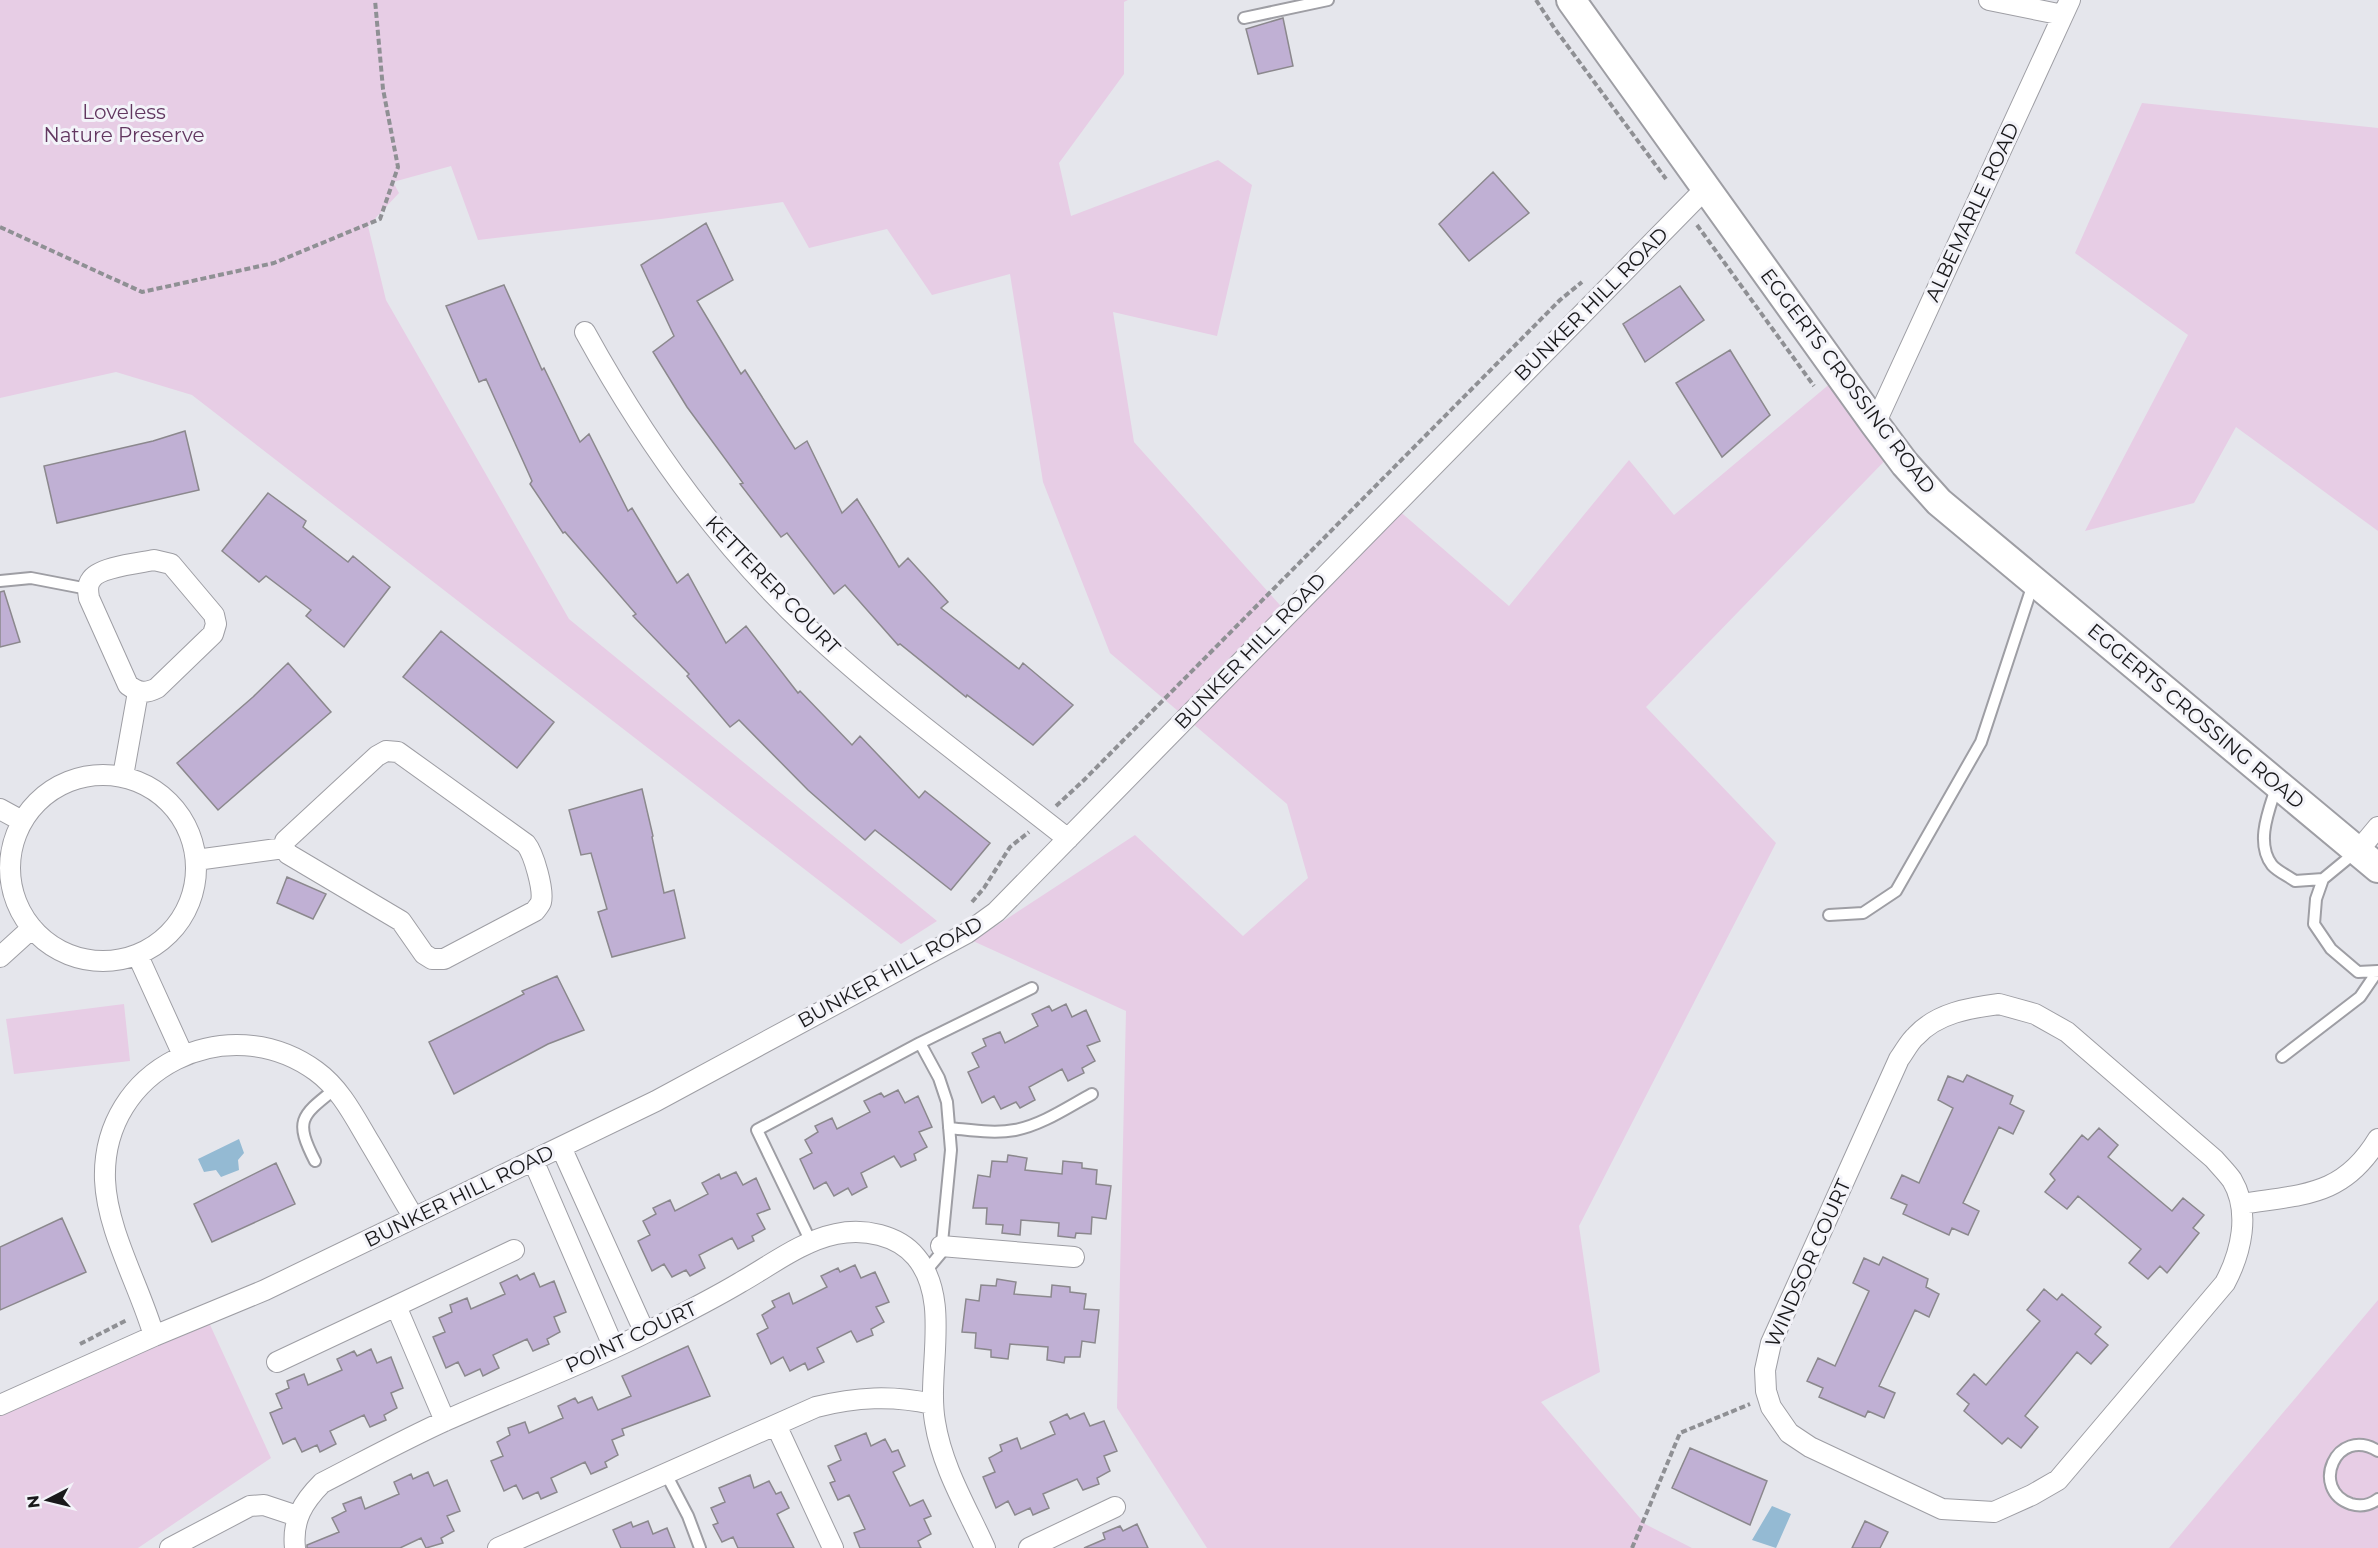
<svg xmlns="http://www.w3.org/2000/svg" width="2378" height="1548" font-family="Montserrat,sans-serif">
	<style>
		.green { fill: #e7cde5 }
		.water { fill: #94bad3 }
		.building { fill: #c0b0d4; stroke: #8b888d; stroke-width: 1.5 }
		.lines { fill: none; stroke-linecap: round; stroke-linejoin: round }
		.lane-casing { stroke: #9e9ea4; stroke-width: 14 }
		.street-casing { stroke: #9e9ea4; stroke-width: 22 }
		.secondary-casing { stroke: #9e9ea4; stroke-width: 32 }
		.path { stroke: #8f9094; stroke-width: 4; stroke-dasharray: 6 3; stroke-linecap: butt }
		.lane { stroke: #fff; stroke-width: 10 }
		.street { stroke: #fff; stroke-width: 20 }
		.secondary { stroke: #fff; stroke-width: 28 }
		.labels { text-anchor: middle; stroke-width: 6; stroke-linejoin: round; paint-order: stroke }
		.park-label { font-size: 20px; fill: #623760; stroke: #f3f3f9 }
		.street-label { font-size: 20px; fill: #19191b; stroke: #f3f3f9 }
	</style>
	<rect width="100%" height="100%" fill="#e5e6ec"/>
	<path class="green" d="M 0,0 L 1128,0 L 1124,2 L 1124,74 L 1059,163 L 1071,216 L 1218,160 L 1252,185 L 1217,336 L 1113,312 L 1134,442 L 1288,614 L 1389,502 L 1509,606 L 1629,460 L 1674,515 L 1845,371 L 1901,444 L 1646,707 L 1776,843 L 1579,1226 L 1600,1372 L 1541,1402 L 1645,1524 L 1692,1548 L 1207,1548 L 1117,1408 L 1126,1011 L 973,941 L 1135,835 L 1243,936 L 1308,878 L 1287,804 L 1110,653 L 1043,482 L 1010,274 L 932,295 L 887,229 L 809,248 L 783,202 L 661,219 L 478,240 L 451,166 L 393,182 L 399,193 L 368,226 L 386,300 L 569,619 L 937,921 L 901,944 L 192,395 L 116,372 L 0,398 Z
		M 2142,103 L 2378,128 L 2378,531 L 2236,427 L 2194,503 L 2085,531 L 2188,335 L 2075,253 Z
		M 124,1004 L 130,1061 L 14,1074 L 6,1019 Z
		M 2378,1300 L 2378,1548 L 2169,1548 Z
		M 206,1316 L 271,1458 L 138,1548 L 0,1548 L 0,1408 Z"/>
	<path class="water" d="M 239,1139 L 244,1153 L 238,1160 L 239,1170 L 221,1177 L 216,1170 L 204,1172 L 198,1159 Z
		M 1772,1506 L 1791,1514 L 1776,1548 L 1752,1540 Z"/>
	<path class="building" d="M 1283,18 L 1293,66 L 1258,74 L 1246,29 Z
		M 1493,172 L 1529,213 L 1469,261 L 1439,224 Z
		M 706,223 L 733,280 L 697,301 L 741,374 L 745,370 L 795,449 L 807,441 L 842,513 L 857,499 L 899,567 L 908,558 L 948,602 L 941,608 L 1019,669 L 1023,663 L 1073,705 L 1033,745 L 967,695 L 966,697 L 900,644 L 898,645 L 845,585 L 834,594 L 787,533 L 781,537 L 740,484 L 743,483 L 687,407 L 653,352 L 674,336 L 641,265 Z
		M 504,285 L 542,370 L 544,368 L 580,442 L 589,434 L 628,511 L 632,508 L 677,583 L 688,574 L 726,643 L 746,626 L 798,693 L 800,691 L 852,745 L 860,736 L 919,798 L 925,791 L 990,843 L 951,890 L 875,830 L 865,840 L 808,790 L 739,720 L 730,727 L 687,676 L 689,674 L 633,616 L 636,614 L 565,532 L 563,533 L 530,484 L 532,481 L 486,379 L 479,382 L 446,306 Z
		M 1680,286 L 1704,320 L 1645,362 L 1623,324 Z
		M 1730,350 L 1770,415 L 1722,457 L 1676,383 Z
		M 185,431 L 199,490 L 57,523 L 44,466 L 153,441 Z
		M 268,493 L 306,521 L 303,527 L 348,562 L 353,556 L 390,587 L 344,647 L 306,616 L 311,610 L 266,576 L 259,582 L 222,551 Z
		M 4,591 L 20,642 L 0,647 L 0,592 Z
		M 441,631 L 554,722 L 517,768 L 403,677 Z
		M 288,663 L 331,712 L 218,810 L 177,763 L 253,697 Z
		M 642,789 L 653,836 L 652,837 L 664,893 L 674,890 L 685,938 L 612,957 L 598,912 L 607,909 L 591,853 L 581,855 L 569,810 Z
		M 287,877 L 326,894 L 313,919 L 277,903 Z
		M 557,976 L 584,1030 L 548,1044 L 454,1094 L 429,1042 L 524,994 L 522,991 Z
		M 1066,1004 L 1072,1017 L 1086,1010 L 1100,1041 L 1087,1046 L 1095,1061 L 1082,1068 L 1084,1073 L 1068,1081 L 1062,1069 L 1029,1087 L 1035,1100 L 1020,1108 L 1016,1102 L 1001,1109 L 994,1096 L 982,1103 L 968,1072 L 979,1067 L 972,1053 L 986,1046 L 983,1039 L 1000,1032 L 1005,1043 L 1038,1026 L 1032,1014 L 1049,1006 L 1052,1011 Z
		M 1967,1075 L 2013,1096 L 2010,1104 L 2024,1111 L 2013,1134 L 1999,1127 L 1963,1203 L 1979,1211 L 1968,1235 L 1952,1228 L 1949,1235 L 1903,1214 L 1907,1205 L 1891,1198 L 1902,1175 L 1919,1183 L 1953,1108 L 1938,1100 L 1948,1076 L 1963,1082 Z
		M 898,1090 L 905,1103 L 918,1096 L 932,1127 L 919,1132 L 927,1147 L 914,1154 L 916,1160 L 901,1167 L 894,1156 L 861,1173 L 867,1187 L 852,1195 L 848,1188 L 834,1196 L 826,1182 L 814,1189 L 800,1159 L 812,1153 L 805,1140 L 818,1132 L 815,1126 L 832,1118 L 837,1129 L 870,1112 L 864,1101 L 881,1093 L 884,1097 Z
		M 2099,1128 L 2118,1145 L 2108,1157 L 2172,1211 L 2183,1198 L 2204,1215 L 2193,1228 L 2199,1233 L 2167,1273 L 2160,1266 L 2148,1279 L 2129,1263 L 2141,1249 L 2078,1196 L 2067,1209 L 2045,1192 L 2055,1180 L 2050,1174 L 2082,1135 L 2088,1140 Z
		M 1008,1155 L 1027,1158 L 1025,1170 L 1062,1174 L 1063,1161 L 1082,1163 L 1082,1168 L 1097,1170 L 1096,1184 L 1111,1186 L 1106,1219 L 1092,1217 L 1091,1234 L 1076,1233 L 1075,1238 L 1058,1236 L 1059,1223 L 1021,1220 L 1020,1235 L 1002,1233 L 1003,1225 L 986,1224 L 987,1208 L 973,1208 L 978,1175 L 990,1177 L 992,1161 L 1007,1162 Z
		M 276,1163 L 295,1204 L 212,1242 L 194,1204 Z
		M 736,1172 L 743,1185 L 756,1178 L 770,1209 L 757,1214 L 765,1229 L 752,1236 L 754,1241 L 738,1249 L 732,1238 L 699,1255 L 705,1268 L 690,1276 L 686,1270 L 672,1277 L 664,1264 L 652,1271 L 638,1241 L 650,1235 L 643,1221 L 656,1214 L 653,1208 L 670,1200 L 675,1211 L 708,1194 L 702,1183 L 719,1174 L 721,1179 Z
		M 62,1218 L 86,1272 L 0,1310 L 0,1247 Z
		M 1883,1257 L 1928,1279 L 1926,1287 L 1939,1294 L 1929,1317 L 1915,1310 L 1879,1386 L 1895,1393 L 1884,1418 L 1868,1411 L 1865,1417 L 1819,1397 L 1823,1388 L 1807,1381 L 1818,1358 L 1835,1366 L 1869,1291 L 1853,1283 L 1864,1258 L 1879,1265 Z
		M 855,1265 L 861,1278 L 875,1272 L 889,1302 L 876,1307 L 884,1322 L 871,1329 L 873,1335 L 857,1342 L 851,1331 L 817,1348 L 824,1362 L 808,1370 L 805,1363 L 790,1371 L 783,1357 L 771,1364 L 757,1334 L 768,1328 L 762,1315 L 775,1307 L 772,1301 L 789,1293 L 793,1304 L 827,1287 L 821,1276 L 838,1268 L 840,1272 Z
		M 534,1273 L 540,1287 L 554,1281 L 566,1312 L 554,1317 L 560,1332 L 547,1339 L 549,1344 L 533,1351 L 527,1339 L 493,1355 L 499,1368 L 483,1376 L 480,1369 L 465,1376 L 458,1362 L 446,1368 L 433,1337 L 445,1332 L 439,1318 L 452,1312 L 450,1305 L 467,1298 L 471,1309 L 505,1294 L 500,1283 L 517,1275 L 520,1280 Z
		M 997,1279 L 1016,1282 L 1014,1294 L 1051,1297 L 1052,1285 L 1070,1287 L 1070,1292 L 1086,1294 L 1084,1309 L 1099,1310 L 1095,1343 L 1082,1341 L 1080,1357 L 1065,1357 L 1064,1363 L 1047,1360 L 1048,1347 L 1010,1344 L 1008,1359 L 991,1357 L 991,1350 L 975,1348 L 976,1333 L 962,1332 L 966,1299 L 979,1301 L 981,1285 L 996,1286 Z
		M 2044,1289 L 2057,1300 L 2062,1294 L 2101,1327 L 2095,1334 L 2108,1345 L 2091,1364 L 2077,1352 L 2025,1416 L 2038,1427 L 2021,1448 L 2008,1438 L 2002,1444 L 1964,1411 L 1969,1404 L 1957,1394 L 1974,1374 L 1986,1385 L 2040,1321 L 2027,1310 Z
		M 688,1346 L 710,1396 L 622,1429 L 624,1435 L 612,1440 L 618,1455 L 605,1462 L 607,1467 L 591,1474 L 585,1462 L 551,1478 L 557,1492 L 541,1499 L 538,1492 L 523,1499 L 516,1485 L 504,1491 L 491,1461 L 503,1456 L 497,1442 L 510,1435 L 508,1428 L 525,1422 L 529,1433 L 563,1418 L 558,1406 L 575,1398 L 578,1403 L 592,1397 L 598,1410 L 631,1396 L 622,1376 Z
		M 371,1349 L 377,1363 L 391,1357 L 403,1388 L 391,1393 L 397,1408 L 384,1415 L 386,1420 L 370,1427 L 364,1415 L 330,1431 L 336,1444 L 320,1452 L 317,1445 L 302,1452 L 295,1438 L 283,1444 L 270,1413 L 282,1408 L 276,1394 L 289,1388 L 287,1381 L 304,1374 L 308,1385 L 342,1370 L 337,1359 L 354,1351 L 357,1356 Z
		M 1084,1413 L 1090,1426 L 1104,1421 L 1117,1451 L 1104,1456 L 1110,1471 L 1097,1478 L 1099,1484 L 1083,1490 L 1077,1479 L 1043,1494 L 1049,1508 L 1033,1515 L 1030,1508 L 1015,1515 L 1008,1501 L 996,1508 L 983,1477 L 995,1472 L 989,1458 L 1002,1451 L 1000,1445 L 1017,1438 L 1021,1449 L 1055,1434 L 1050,1422 L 1067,1414 L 1070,1419 Z
		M 866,1433 L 871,1446 L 885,1439 L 892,1452 L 898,1450 L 905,1466 L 893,1472 L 910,1506 L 923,1500 L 931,1516 L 924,1519 L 931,1534 L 918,1541 L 921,1548 L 860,1548 L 854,1533 L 865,1529 L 849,1495 L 838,1500 L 830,1483 L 835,1481 L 828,1466 L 841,1460 L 835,1446 Z
		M 1690,1448 L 1767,1481 L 1750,1525 L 1672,1488 Z
		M 428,1472 L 434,1486 L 447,1480 L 460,1511 L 447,1516 L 454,1531 L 441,1538 L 443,1543 L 426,1548 L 421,1538 L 400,1548 L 307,1548 L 307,1545 L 339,1532 L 332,1518 L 346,1511 L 343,1504 L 361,1497 L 365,1509 L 399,1494 L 394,1482 L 411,1474 L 413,1479 Z
		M 750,1475 L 754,1488 L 769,1481 L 776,1494 L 781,1492 L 789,1508 L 777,1514 L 794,1548 L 738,1548 L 733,1537 L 722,1542 L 713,1525 L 718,1523 L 711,1508 L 725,1502 L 719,1488 Z
		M 648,1521 L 653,1534 L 667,1528 L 675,1548 L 621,1548 L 613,1530 L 631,1522 L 633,1527 Z
		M 1865,1521 L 1888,1532 L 1880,1548 L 1852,1548 Z
		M 1137,1524 L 1148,1548 L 1084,1548 L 1105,1539 L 1103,1533 L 1120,1526 L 1123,1531 Z"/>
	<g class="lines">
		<g class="lane-casing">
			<path id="lane" d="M 1244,18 L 1328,0
				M 0,581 L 31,578 L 88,589
				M 2276,788 C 2269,810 2255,843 2272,865 C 2277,871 2288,876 2295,881 L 2323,879
				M 2357,851 L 2323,879 L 2316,899 L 2314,924 L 2331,949 L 2358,972 L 2378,971
				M 1829,915 L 1863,913 L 1896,891 L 1981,742 L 2033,584
				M 920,1043 L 939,1078 L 947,1102 L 951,1150 L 941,1253 L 926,1271
				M 2282,1057 L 2360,997 L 2377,972
				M 949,1128 C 971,1130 994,1134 1015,1130 C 1042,1125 1068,1107 1092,1094
				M 315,1161 C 294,1120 301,1116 335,1089
				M 811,1242 L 757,1130 L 920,1043 L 1032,988
				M 2378,1451 C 2336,1425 2309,1490 2351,1504 C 2361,1507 2370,1505 2378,1499
				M 666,1474 L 688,1516 L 700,1548"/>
		</g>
		<g class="street-casing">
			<path id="street" d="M 1989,0 L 2063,15
				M 585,332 C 645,441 718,544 809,629 C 890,705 981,770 1068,839
				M 1875,424 L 2070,0
				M 154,560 L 171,564 L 214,615 L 216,624 L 213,634 L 157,688 C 145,694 139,693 128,685 L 89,598 C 88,592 87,585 91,580 C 98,567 139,563 154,560 Z
				M 386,751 L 398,752 L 526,844 C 534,854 544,890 541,902 C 540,905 537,908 535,911 L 444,959 L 432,959 L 424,954 L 401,921 L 288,854 L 284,848 L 285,841 L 377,756 Z
				M10 868a93 93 0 1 1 186 0a93 93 0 1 1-186 0Z
				M 123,776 L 138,692
				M 0,809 L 22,821
				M 2358,851 L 2378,827
				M 196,860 L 284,848
				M 138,956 L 183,1055
				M 0,957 L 32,928
				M 1999,1004 L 2035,1014 L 2067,1032 L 2214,1159 C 2220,1166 2227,1173 2232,1180 C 2251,1212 2241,1253 2225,1283 L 2058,1480 L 2032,1495 L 1994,1512 L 1942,1509 L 1810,1447 L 1789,1433 L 1771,1407 L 1766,1391 L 1765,1370 L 1771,1343 L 1899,1059 C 1905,1051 1909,1042 1916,1036 C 1937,1013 1969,1008 1999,1004 Z
				M 561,1147 L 645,1333
				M 533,1160 L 614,1348
				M 2242,1204 C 2303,1194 2343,1197 2378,1139
				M 941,1246 L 1074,1257
				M 154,1336 C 140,1287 107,1231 105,1180 C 101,1068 228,1007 316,1071 C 341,1089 355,1118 370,1143 C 385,1168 399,1193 414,1218
				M 277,1362 L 396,1306
				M 0,1405 L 154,1336 L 265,1290 L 656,1101 L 967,933 L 996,912 L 1705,189
				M 445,1421 L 396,1306 L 514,1250
				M 776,1425 L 833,1548
				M 170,1548 L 250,1506 L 264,1505 L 297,1516
				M 295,1548 C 292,1520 303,1502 322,1483 C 363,1462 405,1439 447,1420 C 514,1390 582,1365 647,1332 C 679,1316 711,1300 741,1282 C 771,1265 802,1241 836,1234 C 864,1228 898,1235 916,1257 C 952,1300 926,1371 935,1422 C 942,1467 967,1508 985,1548
				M 498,1548 L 816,1407 C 856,1397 892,1395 932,1404
				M 1029,1548 L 1115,1507"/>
		</g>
		<g class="secondary-casing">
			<path id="secondary" d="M 1571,0 L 1875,424 L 1905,464 L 1939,502 L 2378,868"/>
		</g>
		<path class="path" d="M 1536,0 L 1555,29 L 1666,179
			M 1697,225 L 1814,386
			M 0,227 L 142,292 L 274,263 L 380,219 L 398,167 L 383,89 L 375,0
			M 1056,806 L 1083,781 L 1560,300 L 1582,282
			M 972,902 L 984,888 L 1010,847 L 1029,832
			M 80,1344 L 127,1320
			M 1632,1548 L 1680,1433 L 1750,1404"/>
		<use href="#lane" class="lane"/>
		<use href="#street" class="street"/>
		<use href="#secondary" class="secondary"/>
	</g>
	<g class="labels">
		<g class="park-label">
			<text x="124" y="119">Loveless<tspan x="124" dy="23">Nature Preserve</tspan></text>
		</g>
		<g class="street-label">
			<text transform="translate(1972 212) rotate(-65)" y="7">ALBEMARLE ROAD</text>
			<text transform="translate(1591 304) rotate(-45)" y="7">BUNKER HILL ROAD</text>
			<text transform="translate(1848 381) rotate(53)" y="7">EGGERTS CROSSING ROAD</text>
			<text transform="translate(773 585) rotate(46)" y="7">KETTERER COURT</text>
			<text transform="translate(1250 651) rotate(-46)" y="7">BUNKER HILL ROAD</text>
			<text transform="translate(2196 716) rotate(40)" y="7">EGGERTS CROSSING ROAD</text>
			<text transform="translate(890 972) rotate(-29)" y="7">BUNKER HILL ROAD</text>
			<text transform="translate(459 1196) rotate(-26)" y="7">BUNKER HILL ROAD</text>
			<text transform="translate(1808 1263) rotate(-66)" y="7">WINDSOR COURT</text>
			<text transform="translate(631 1337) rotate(-25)" y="7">POINT COURT</text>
		</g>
	</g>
	<g transform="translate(48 1500) rotate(263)" stroke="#f3f3f9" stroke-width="4.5" paint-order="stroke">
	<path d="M0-4.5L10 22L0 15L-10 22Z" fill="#19191b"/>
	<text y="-9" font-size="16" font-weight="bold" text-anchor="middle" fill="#19191b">N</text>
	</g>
</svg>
